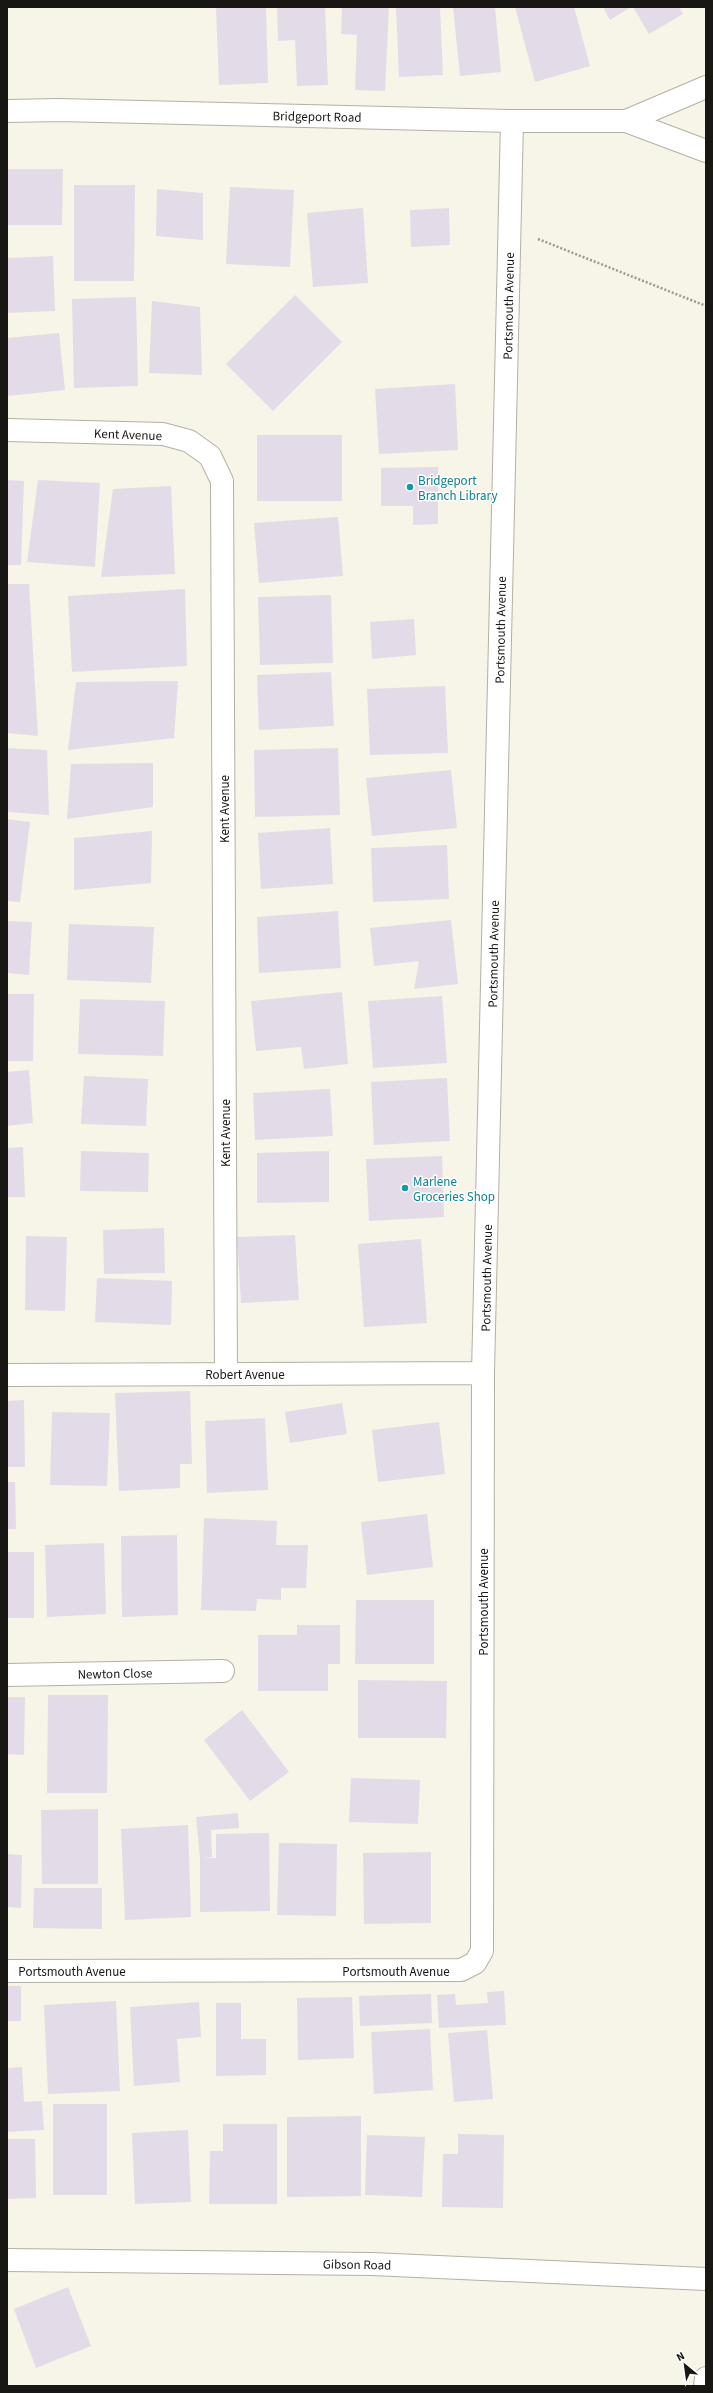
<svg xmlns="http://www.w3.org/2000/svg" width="713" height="2393" font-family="'Source Sans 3',sans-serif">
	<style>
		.building { fill: #e3dce8 }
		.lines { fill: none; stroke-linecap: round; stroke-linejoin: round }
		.minor-casing { stroke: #b3b1a5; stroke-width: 24 }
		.major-casing { stroke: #b3b1a5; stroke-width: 24 }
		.path { stroke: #9b9890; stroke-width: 2.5; stroke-dasharray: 2 2; stroke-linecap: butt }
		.minor { stroke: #fff; stroke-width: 22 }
		.major { stroke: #fff; stroke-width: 22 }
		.culture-dot { fill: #0f9aa8; stroke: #fff; stroke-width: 1.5 }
		.labels { text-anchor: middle; stroke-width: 3; stroke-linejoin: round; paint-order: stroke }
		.street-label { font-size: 13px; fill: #181713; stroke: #fff }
		.culture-label { font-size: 13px; fill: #0d838f; stroke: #fff; text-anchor: start }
	</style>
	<rect width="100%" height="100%" fill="#f7f4e8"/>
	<path class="building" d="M 216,7 L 266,7 L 268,83 L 219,85 Z
		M 277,7 L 325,7 L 328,85 L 297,86 L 295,40 L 278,41 Z
		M 342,7 L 389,7 L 385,91 L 355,90 L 357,35 L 341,34 Z
		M 396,7 L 440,7 L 443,75 L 399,77 Z
		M 453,7 L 495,7 L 501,72 L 460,76 Z
		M 515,7 L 574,7 L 590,66 L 535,82 Z
		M 603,7 L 631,7 L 610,20 Z
		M 633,7 L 679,7 L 683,14 L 649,34 Z
		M 7,169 L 63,169 L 62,225 L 7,225 Z
		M 74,185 L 135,185 L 134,281 L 74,281 Z
		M 230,187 L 294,190 L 290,267 L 226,264 Z
		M 157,189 L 203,193 L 203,240 L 156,236 Z
		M 363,208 L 368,283 L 313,287 L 307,213 Z
		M 449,208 L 450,245 L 411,247 L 410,210 Z
		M 53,256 L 55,311 L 7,313 L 7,258 Z
		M 295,295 L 342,342 L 273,411 L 226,364 Z
		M 136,297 L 138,386 L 74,388 L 72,299 Z
		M 152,301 L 200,307 L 202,375 L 149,373 Z
		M 59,333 L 65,390 L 7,396 L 7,338 Z
		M 455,384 L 458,450 L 379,454 L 375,389 Z
		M 257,435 L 342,435 L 342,501 L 257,501 Z
		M 438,467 L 438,524 L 413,525 L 413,506 L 381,506 L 381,468 Z
		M 7,480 L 24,481 L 21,565 L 7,565 Z
		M 38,480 L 100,483 L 95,567 L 27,562 Z
		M 171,486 L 175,574 L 101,577 L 113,489 Z
		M 338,517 L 343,576 L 259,583 L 254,523 Z
		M 7,584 L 29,584 L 38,736 L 7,733 Z
		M 185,589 L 187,666 L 72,672 L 68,596 Z
		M 331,595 L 333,663 L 260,665 L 258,597 Z
		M 414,619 L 416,655 L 372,659 L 370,622 Z
		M 331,672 L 334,726 L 259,730 L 257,675 Z
		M 178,681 L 174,738 L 68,750 L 76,682 Z
		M 445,686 L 448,753 L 370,755 L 367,689 Z
		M 7,748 L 47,750 L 49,815 L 7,812 Z
		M 338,748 L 340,815 L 255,817 L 254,750 Z
		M 153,763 L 153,807 L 67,819 L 71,764 Z
		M 451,770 L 457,828 L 372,836 L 366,778 Z
		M 7,819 L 30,822 L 20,902 L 7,901 Z
		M 330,828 L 333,884 L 261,889 L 258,833 Z
		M 152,831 L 151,883 L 74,890 L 74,838 Z
		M 447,845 L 449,899 L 373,902 L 371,848 Z
		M 338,911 L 341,968 L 259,973 L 257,917 Z
		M 451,920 L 458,984 L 414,989 L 419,961 L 374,966 L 370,928 Z
		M 7,921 L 32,922 L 29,975 L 7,973 Z
		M 69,924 L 154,927 L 151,983 L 67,980 Z
		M 342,992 L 348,1064 L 304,1069 L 301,1047 L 256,1051 L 251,1001 Z
		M 7,994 L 34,994 L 33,1061 L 7,1061 Z
		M 442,996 L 447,1063 L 373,1068 L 368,1001 Z
		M 80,999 L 165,1001 L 163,1056 L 78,1054 Z
		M 29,1070 L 33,1123 L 7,1126 L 7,1072 Z
		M 84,1076 L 148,1079 L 146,1126 L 81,1124 Z
		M 447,1078 L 450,1141 L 374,1145 L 371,1082 Z
		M 330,1089 L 333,1136 L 255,1140 L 253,1093 Z
		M 23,1147 L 25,1197 L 7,1197 L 7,1148 Z
		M 81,1151 L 149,1153 L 148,1192 L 80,1191 Z
		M 329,1151 L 329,1202 L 257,1203 L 257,1153 Z
		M 442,1156 L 444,1217 L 369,1221 L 366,1159 Z
		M 164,1228 L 165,1273 L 104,1274 L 103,1230 Z
		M 295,1235 L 299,1300 L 241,1303 L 237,1237 Z
		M 26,1236 L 67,1237 L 65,1311 L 25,1310 Z
		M 421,1239 L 427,1323 L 364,1327 L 358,1244 Z
		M 97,1278 L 172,1281 L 171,1325 L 95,1322 Z
		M 190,1391 L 192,1464 L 180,1464 L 180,1488 L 119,1491 L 115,1393 Z
		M 24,1400 L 25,1467 L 7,1467 L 7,1401 Z
		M 342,1403 L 347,1434 L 290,1443 L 285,1412 Z
		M 52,1412 L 110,1413 L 107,1486 L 50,1485 Z
		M 265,1418 L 268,1490 L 207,1493 L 205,1421 Z
		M 439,1422 L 445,1474 L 378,1482 L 372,1430 Z
		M 7,1482 L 15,1482 L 16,1529 L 7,1529 Z
		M 427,1514 L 433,1567 L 367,1575 L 361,1522 Z
		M 204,1518 L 277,1521 L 276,1545 L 308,1545 L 306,1588 L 281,1588 L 281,1600 L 257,1599 L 256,1611 L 201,1610 Z
		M 177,1535 L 178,1615 L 122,1617 L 121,1536 Z
		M 104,1543 L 106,1614 L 47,1617 L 45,1545 Z
		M 7,1552 L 34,1552 L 34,1618 L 7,1618 Z
		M 356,1600 L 434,1600 L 434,1664 L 355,1664 Z
		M 297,1625 L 340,1625 L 340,1664 L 328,1664 L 328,1691 L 258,1691 L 258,1635 L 297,1635 Z
		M 358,1680 L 447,1681 L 446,1738 L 358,1738 Z
		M 48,1695 L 108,1695 L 107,1793 L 47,1793 Z
		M 7,1697 L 25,1697 L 24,1755 L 7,1754 Z
		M 242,1710 L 289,1772 L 250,1801 L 204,1740 Z
		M 351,1778 L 420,1780 L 418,1824 L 349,1822 Z
		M 98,1809 L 98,1884 L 42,1884 L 41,1810 Z
		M 238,1813 L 239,1828 L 211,1830 L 212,1857 L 203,1858 L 216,1858 L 216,1834 L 269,1833 L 270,1911 L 200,1912 L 200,1858 L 196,1817 Z
		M 188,1825 L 191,1917 L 125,1920 L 121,1829 Z
		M 279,1843 L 337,1844 L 336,1916 L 277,1915 Z
		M 431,1852 L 431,1923 L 364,1924 L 363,1853 Z
		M 7,1854 L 22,1855 L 21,1908 L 7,1907 Z
		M 34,1888 L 102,1888 L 102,1929 L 33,1928 Z
		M 7,1986 L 21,1986 L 21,2021 L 7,2021 Z
		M 504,1991 L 506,2025 L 439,2028 L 437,1995 L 455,1994 L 456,2005 L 488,2003 L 487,1992 Z
		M 431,1994 L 432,2023 L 360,2026 L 359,1996 Z
		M 352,1997 L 354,2058 L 298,2060 L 297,1998 Z
		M 116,2001 L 120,2091 L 48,2094 L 44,2005 Z
		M 199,2002 L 201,2037 L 177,2039 L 180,2082 L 134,2086 L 130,2007 Z
		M 216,2003 L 241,2003 L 241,2039 L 266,2039 L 266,2075 L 216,2076 Z
		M 430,2029 L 433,2090 L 374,2094 L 371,2032 Z
		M 487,2030 L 493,2099 L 454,2102 L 448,2033 Z
		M 22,2067 L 24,2102 L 42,2101 L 44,2130 L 7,2132 L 7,2068 Z
		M 53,2104 L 107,2104 L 107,2195 L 53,2195 Z
		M 361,2116 L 361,2196 L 287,2197 L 287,2117 Z
		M 223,2124 L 277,2124 L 277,2204 L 209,2204 L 210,2151 L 223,2151 Z
		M 188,2130 L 191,2202 L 135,2204 L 132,2133 Z
		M 458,2134 L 504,2135 L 503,2208 L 442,2207 L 443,2154 L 458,2154 Z
		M 367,2135 L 425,2137 L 422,2197 L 365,2195 Z
		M 7,2139 L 35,2139 L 36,2198 L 7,2199 Z
		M 68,2287 L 91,2346 L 36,2368 L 14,2309 Z"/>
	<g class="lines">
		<g class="minor-casing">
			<path id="minor" d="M 7,430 L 163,434 L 189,441 L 210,456 L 222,481 L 226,1374
				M 7,1375 L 483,1373
				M 7,1675 L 223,1671
				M 7,1971 L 461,1970 L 475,1963 L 482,1951 L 483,1373 L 512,121
				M 7,2260 L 372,2264 L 706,2279"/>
		</g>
		<g class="major-casing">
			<path id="major" d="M 7,111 L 59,110 L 512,121 L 626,121 L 706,151
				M 626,121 L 706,87
				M 705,2386 L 706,2378"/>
		</g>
		<path class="path" d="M 538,239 L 706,306"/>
		<use href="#minor" class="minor"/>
		<use href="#major" class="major"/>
	</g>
	<g class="culture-dot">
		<circle cx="410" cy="487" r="4"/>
		<circle cx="405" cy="1188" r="4"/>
	</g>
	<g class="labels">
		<g class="street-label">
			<text transform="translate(317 116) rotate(1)" y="5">Bridgeport Road</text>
			<text transform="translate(508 306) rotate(-89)" y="5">Portsmouth Avenue</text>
			<text transform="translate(128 434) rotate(2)" y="5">Kent Avenue</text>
			<text transform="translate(500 630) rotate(-89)" y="5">Portsmouth Avenue</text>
			<text transform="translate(224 809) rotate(-90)" y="5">Kent Avenue</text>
			<text transform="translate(493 954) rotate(-89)" y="5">Portsmouth Avenue</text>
			<text transform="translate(225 1133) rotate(-90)" y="5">Kent Avenue</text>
			<text transform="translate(486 1278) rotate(-89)" y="5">Portsmouth Avenue</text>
			<text x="245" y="1379">Robert Avenue</text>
			<text transform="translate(483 1602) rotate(-90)" y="5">Portsmouth Avenue</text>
			<text transform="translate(115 1673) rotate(-1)" y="5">Newton Close</text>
			<text x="72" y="1976">Portsmouth Avenue</text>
			<text x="396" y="1976">Portsmouth Avenue</text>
			<text transform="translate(357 2264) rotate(1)" y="5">Gibson Road</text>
		</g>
		<g class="culture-label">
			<text x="418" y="485">Bridgeport<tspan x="418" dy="15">Branch Library</tspan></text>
			<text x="413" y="1186">Marlene<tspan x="413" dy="15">Groceries Shop</tspan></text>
		</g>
	</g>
	<rect width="713" height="2393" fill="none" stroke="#181713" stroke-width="16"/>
	<g transform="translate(685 2365) rotate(331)" stroke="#ffffff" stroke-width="3" paint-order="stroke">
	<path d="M0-3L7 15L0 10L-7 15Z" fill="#181713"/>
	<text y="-6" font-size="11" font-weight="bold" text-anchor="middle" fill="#181713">N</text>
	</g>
</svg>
